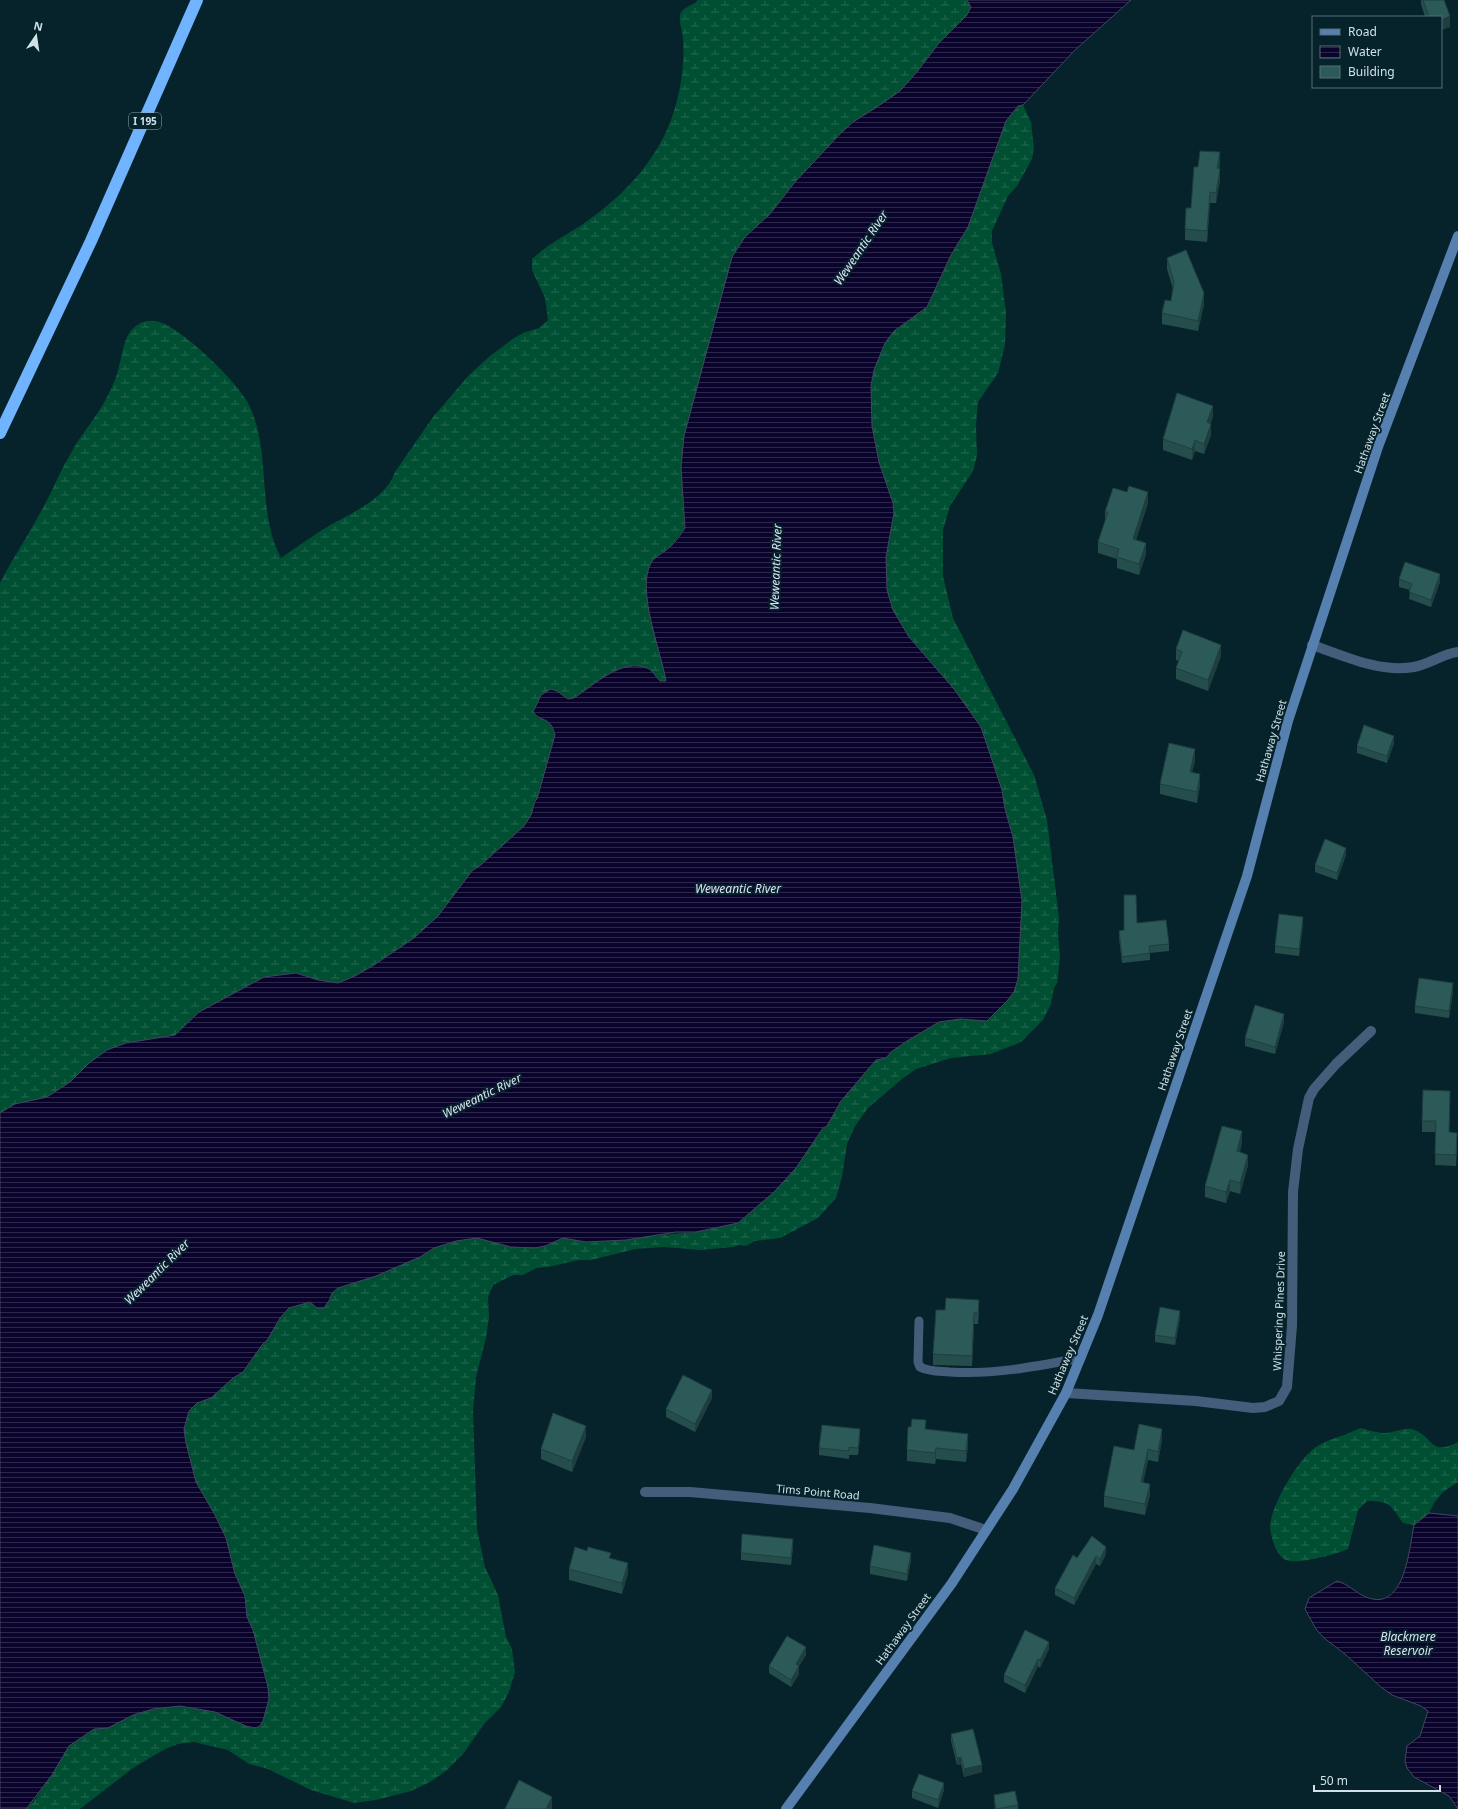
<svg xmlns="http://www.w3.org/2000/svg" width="1458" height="1809" font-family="'Noto Sans',sans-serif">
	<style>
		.wetland { fill: url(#wetland-marsh) }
		.water { fill: url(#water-rules); stroke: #454563 }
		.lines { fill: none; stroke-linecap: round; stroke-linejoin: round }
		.lane { stroke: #435d7b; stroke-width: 9 }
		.street { stroke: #435d7b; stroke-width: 10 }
		.secondary { stroke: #5580b0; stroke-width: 10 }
		.highway { stroke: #70b3ff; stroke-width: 12 }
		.wall { fill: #254d4c }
		.shaded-wall { fill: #1e3f3e }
		.building { fill: #2b5a58; stroke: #1e3f3e }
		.labels { text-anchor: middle; stroke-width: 4; stroke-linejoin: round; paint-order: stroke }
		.shield { fill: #06232c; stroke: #93a7ae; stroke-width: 1 }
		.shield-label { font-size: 10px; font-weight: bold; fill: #d0e0e6 }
		.street-label { font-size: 11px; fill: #d0e0e6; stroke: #06232c }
		.water-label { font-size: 12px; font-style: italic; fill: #dfe0f7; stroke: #06232c }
	</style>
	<defs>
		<pattern id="wetland-marsh" width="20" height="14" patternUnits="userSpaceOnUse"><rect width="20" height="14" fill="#004f32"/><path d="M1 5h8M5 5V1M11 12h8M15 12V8" fill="none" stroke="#246850"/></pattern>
		<pattern id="water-rules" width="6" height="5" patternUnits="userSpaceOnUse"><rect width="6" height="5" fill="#0a032b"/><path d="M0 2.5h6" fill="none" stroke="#2d274a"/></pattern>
	</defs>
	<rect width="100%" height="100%" fill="#06232c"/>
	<path class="wetland" d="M 698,0 L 967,0 L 971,7 L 967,15 L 939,43 L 917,72 L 900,91 L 877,107 L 853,122 L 840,134 L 795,182 L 770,214 L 745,237 L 681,467 L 685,528 L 670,547 L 660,554 L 652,625 L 661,652 L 666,681 L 660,681 L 648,668 L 611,673 L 574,698 L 568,699 L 557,691 L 536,716 C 548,721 552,723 555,735 L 537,799 L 535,801 L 531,815 L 524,826 L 482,864 L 472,871 L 438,916 L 414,938 L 374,965 L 355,976 L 338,983 L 318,980 L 296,973 L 199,1012 L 175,1035 L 126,1043 L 89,1063 L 70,1082 L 47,1097 L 15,1104 L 0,1113 L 0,583 C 14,556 31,531 45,504 C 54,488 61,469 71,453 C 81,434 97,417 107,397 C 112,388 117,376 119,366 C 124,351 123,333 139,324 C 146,320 155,320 162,323 C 184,331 239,383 249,405 C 272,452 256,511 281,558 C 294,549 308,539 322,530 C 346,515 385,501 395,472 L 433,417 L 469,375 L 490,356 L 514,338 L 523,333 L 539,328 L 548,320 L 545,298 L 532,270 L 532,259 C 547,245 563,237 580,226 C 619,200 654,165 671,120 C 680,96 685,66 683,40 C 683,32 679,23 680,16 C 681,7 693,6 698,0 Z
		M 1023,105 L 1031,122 L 1034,148 L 1032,159 L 1017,186 L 1008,196 L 992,231 L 992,243 L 1001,274 L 1006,313 L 1005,345 L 998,373 L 978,402 L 976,425 L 977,456 L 973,471 L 950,506 L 943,530 L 943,576 L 953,618 L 1034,775 L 1047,820 L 1059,918 L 1058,933 L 1060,957 L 1057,983 L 1054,988 L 1051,1004 L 1043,1020 L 1021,1042 L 991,1054 L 951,1058 L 916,1069 L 902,1079 L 868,1108 L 855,1126 L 847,1144 L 842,1177 L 836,1198 L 818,1218 L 780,1238 L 755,1241 L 746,1246 L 739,1245 L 733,1247 L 701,1250 L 664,1247 L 635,1249 L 591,1260 L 579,1260 L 548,1267 L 536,1268 L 523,1275 L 513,1275 L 493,1285 L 488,1297 L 489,1317 L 486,1338 L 476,1377 L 473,1410 L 477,1529 L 485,1567 L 498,1595 L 506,1637 L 512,1649 L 515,1672 L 509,1692 L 501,1707 L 484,1724 L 463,1754 L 446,1771 L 430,1782 L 411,1791 L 376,1800 L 354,1803 L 311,1790 L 268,1769 L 249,1764 L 228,1750 L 194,1742 L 178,1744 L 165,1749 L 133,1768 L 80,1809 L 26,1809 L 34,1801 L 69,1746 L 94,1729 L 108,1727 L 133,1715 L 153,1709 L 180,1706 L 215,1712 L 246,1726 L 255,1728 L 260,1726 L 253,1631 L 247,1617 L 245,1596 L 235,1574 L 226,1538 L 215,1515 L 196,1482 L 186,1443 L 184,1429 L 189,1411 L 197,1403 L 211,1398 L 233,1378 L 243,1372 L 262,1345 L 268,1339 L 280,1318 L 289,1308 L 310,1302 L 317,1308 L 330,1299 L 331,1293 L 338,1288 L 376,1276 L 420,1257 L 434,1248 L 456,1241 L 477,1238 L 511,1247 L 545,1246 L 563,1238 L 586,1242 L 696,1232 L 827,1126 L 841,1101 L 876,1060 L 886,1058 L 891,1052 L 907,1041 L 939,1022 L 960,1019 L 987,1021 L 1013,837 L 1005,809 L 1002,790 L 981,727 L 954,689 L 909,637 L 893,610 L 887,590 L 886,557 L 894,513 L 893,503 L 879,462 L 872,426 L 871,386 L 874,370 L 885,343 L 894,331 L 927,307 L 951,255 L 968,227 L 1006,121 L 1018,106 Z
		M 1360,1428 C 1367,1430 1375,1432 1382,1433 C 1391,1434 1403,1427 1412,1429 C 1434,1436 1429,1457 1458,1442 L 1458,1482 L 1443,1492 L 1434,1503 L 1429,1513 L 1414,1525 L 1403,1523 C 1390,1505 1391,1501 1367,1501 L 1358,1510 L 1348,1549 C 1336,1554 1298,1565 1286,1560 C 1281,1558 1278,1553 1276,1549 C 1273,1543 1271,1535 1270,1528 C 1270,1508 1294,1467 1309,1453 C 1324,1438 1342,1438 1360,1428 Z"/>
	<path class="water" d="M 967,0 L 1131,0 L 1075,50 L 1023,105 L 1018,106 L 1006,121 L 968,227 L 951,255 L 927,307 L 894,331 L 885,343 L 874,370 L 871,386 L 872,426 L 879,462 L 893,503 L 894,513 L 886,557 L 887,590 L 893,610 L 909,637 L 954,689 L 981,727 L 1002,790 L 1005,809 L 1013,837 L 1022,901 L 1018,979 L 1014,992 L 1007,1001 L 987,1021 L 960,1019 L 939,1022 L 907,1041 L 891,1052 L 886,1058 L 876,1060 L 841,1101 L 827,1126 L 823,1128 L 796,1168 L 774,1192 L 738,1223 L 696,1232 L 676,1232 L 626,1240 L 586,1242 L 563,1238 L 545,1246 L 535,1248 L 511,1247 L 477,1238 L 456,1241 L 434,1248 L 420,1257 L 376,1276 L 338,1288 L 332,1293 L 330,1299 L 324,1308 L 317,1308 L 310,1302 L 289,1308 L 280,1318 L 268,1339 L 262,1345 L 243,1372 L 233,1378 L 211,1398 L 197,1403 L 189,1411 L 184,1429 L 186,1443 L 196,1482 L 215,1515 L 226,1538 L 235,1574 L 245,1596 L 247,1617 L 253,1630 L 268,1687 L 269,1699 L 263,1721 L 260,1726 L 255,1728 L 246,1726 L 215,1712 L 180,1706 L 153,1709 L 133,1715 L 108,1728 L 94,1729 L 69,1746 L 52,1775 L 26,1809 L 0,1809 L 0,1113 L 15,1104 L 47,1097 L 70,1082 L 89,1063 L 107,1050 L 126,1043 L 175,1035 L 199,1012 L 264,977 L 296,973 L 318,980 L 338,983 L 355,976 L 374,965 L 414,938 L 438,916 L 472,871 L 482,864 L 524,826 L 531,815 L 535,801 L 537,799 L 555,735 C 550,715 543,724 533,712 L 541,695 L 551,689 L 557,691 L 568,699 L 574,698 C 594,685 621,658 647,668 C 652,670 656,677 660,681 L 666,681 C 661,651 636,590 651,563 C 655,556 664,553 670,547 C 676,542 681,534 685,528 L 681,467 L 684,436 L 732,257 L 745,237 L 770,214 L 795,182 L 840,134 L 853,122 L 877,107 L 900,91 L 917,72 L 939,43 L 967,15 L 971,7 Z
		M 1429,1513 L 1458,1516 L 1458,1809 L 1449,1796 L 1414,1777 L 1407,1768 L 1405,1761 L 1407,1746 L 1420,1736 L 1428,1711 L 1421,1706 L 1392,1695 L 1381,1687 L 1345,1654 L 1324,1638 L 1316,1629 L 1305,1609 L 1309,1598 L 1337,1581 C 1348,1584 1356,1593 1366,1597 C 1405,1613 1409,1549 1414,1525 Z"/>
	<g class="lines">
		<path class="lane" d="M 919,1321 L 918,1362 L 920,1367 C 930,1372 939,1371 950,1372 C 994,1375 1038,1366 1081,1358"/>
		<path class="street" d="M 1312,645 C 1345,656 1379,673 1414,667 C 1430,664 1442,654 1458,652
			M 1066,1393 L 1196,1401 L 1253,1408 L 1265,1407 L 1279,1401 L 1287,1387 L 1292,1326 L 1293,1192 L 1298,1149 L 1309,1098 L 1314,1089 L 1336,1064 L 1371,1031
			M 645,1492 L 690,1492 L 870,1508 L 950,1518 L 986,1530"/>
		<path class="secondary" d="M 786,1809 L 952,1583 L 1013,1489 L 1066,1393 L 1098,1315 L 1247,876 L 1288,721 L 1378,447 L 1458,236"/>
		<path class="highway" d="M 0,433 L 91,241 L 197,0"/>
	</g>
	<path class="wall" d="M 1421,0 L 1444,0 L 1450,27 L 1441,30 L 1441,17 L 1425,17 L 1421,4 Z
		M 1220,163 L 1219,169 L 1220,180 L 1216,203 L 1210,203 L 1207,242 L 1185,240 L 1185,229 L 1191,208 L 1198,167 Z
		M 1167,258 L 1204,304 L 1198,331 L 1162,324 L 1162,313 L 1171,301 L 1173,289 L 1167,269 Z
		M 1213,417 L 1210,424 L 1211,435 L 1204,454 L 1195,451 L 1192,460 L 1163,450 L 1163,439 Z
		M 1148,503 L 1136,540 L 1146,554 L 1139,575 L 1117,568 L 1117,559 L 1098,553 L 1098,542 L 1105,521 L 1105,512 Z
		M 1399,579 L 1440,582 L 1431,607 L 1409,599 L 1410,590 L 1399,587 Z
		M 1176,649 L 1221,656 L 1208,691 L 1176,679 L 1176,668 L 1179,661 L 1176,660 Z
		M 1394,743 L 1387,763 L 1357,753 L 1357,746 Z
		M 1195,760 L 1192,772 L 1200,785 L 1197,803 L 1160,794 L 1160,784 Z
		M 1346,855 L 1337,880 L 1315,872 L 1315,865 Z
		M 1137,923 L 1169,944 L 1169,951 L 1150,953 L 1150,960 L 1122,963 L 1119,938 L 1119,931 L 1124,930 Z
		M 1303,924 L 1299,956 L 1275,953 L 1275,946 Z
		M 1453,991 L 1449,1018 L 1415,1013 L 1415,1006 Z
		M 1284,1022 L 1275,1054 L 1245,1046 L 1245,1038 Z
		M 1450,1102 L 1449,1132 L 1457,1144 L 1456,1166 L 1435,1165 L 1436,1132 L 1422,1132 L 1422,1121 Z
		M 1242,1142 L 1240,1152 L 1248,1165 L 1240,1194 L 1230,1191 L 1226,1203 L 1205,1197 L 1205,1186 Z
		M 945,1310 L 979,1311 L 978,1324 L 974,1324 L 972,1366 L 933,1365 L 933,1354 Z
		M 1180,1318 L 1175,1345 L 1155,1342 L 1155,1335 Z
		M 712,1398 L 695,1432 L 666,1417 L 666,1409 Z
		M 911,1427 L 926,1430 L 968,1445 L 966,1462 L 936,1459 L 935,1464 L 907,1461 L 907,1450 Z
		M 586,1437 L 572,1472 L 541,1459 L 541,1449 Z
		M 860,1437 L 858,1455 L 849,1455 L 849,1459 L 819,1455 L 819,1448 Z
		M 1162,1440 L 1158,1462 L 1148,1460 L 1143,1483 L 1150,1495 L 1145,1515 L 1104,1507 L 1104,1496 L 1134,1450 Z
		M 793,1547 L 791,1565 L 741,1560 L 741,1553 Z
		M 1106,1554 L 1100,1566 L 1096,1564 L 1074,1605 L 1055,1595 L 1055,1588 L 1077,1558 Z
		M 611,1558 L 628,1573 L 622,1594 L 569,1580 L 569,1569 Z
		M 911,1560 L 907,1581 L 870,1574 L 870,1566 Z
		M 1049,1649 L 1040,1668 L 1038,1666 L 1025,1693 L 1004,1682 L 1004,1675 Z
		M 806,1655 L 799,1666 L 799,1674 L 791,1687 L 769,1673 L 769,1666 Z
		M 951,1734 L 982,1772 L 964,1777 L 961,1764 L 957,1765 L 951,1741 Z
		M 944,1790 L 938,1808 L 912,1798 L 912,1791 Z
		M 994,1795 L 1018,1805 L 1018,1809 L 995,1809 L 994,1802 Z"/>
	<path class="shaded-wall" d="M 1450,16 L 1450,27 L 1441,30 L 1441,20 Z
		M 1220,152 L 1220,163 L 1217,179 L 1217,168 Z
		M 1220,169 L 1220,180 L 1216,203 L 1216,193 Z
		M 1210,192 L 1210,203 L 1207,242 L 1207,231 Z
		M 1204,293 L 1204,304 L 1198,331 L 1198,321 Z
		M 1213,406 L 1213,417 L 1207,433 L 1207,422 Z
		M 1211,424 L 1211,435 L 1204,454 L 1204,444 Z
		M 1195,440 L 1195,451 L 1192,460 L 1192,449 Z
		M 1148,492 L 1148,503 L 1133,549 L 1133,539 Z
		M 1146,543 L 1146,554 L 1139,575 L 1139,564 Z
		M 1440,574 L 1440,582 L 1431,607 L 1431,600 Z
		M 1221,645 L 1221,656 L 1208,691 L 1208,680 Z
		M 1394,736 L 1394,743 L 1387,763 L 1387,756 Z
		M 1195,749 L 1195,760 L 1190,783 L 1190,772 Z
		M 1200,774 L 1200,785 L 1197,803 L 1197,792 Z
		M 1346,848 L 1346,855 L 1337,880 L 1337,873 Z
		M 1303,917 L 1303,924 L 1299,956 L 1299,949 Z
		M 1453,983 L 1453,991 L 1449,1018 L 1449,1011 Z
		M 1284,1014 L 1284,1022 L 1275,1054 L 1275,1047 Z
		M 1242,1131 L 1242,1142 L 1237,1162 L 1237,1151 Z
		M 1248,1155 L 1248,1165 L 1240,1194 L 1240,1183 Z
		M 1230,1180 L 1230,1191 L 1226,1203 L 1226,1192 Z
		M 1180,1311 L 1180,1318 L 1175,1345 L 1175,1338 Z
		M 974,1313 L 974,1324 L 972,1366 L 972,1356 Z
		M 712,1390 L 712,1398 L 695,1432 L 695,1424 Z
		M 586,1426 L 586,1437 L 572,1472 L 572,1461 Z
		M 860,1429 L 860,1437 L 858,1455 L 858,1448 Z
		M 1162,1429 L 1162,1440 L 1158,1462 L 1158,1452 Z
		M 968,1434 L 968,1445 L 966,1462 L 966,1451 Z
		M 936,1448 L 936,1459 L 935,1464 L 935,1453 Z
		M 1148,1449 L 1148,1460 L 1141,1493 L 1141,1482 Z
		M 1150,1484 L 1150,1495 L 1145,1515 L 1145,1504 Z
		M 793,1539 L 793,1547 L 791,1565 L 791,1558 Z
		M 1106,1547 L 1106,1554 L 1100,1566 L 1100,1559 Z
		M 911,1553 L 911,1560 L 907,1581 L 907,1574 Z
		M 1096,1556 L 1096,1564 L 1074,1605 L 1074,1598 Z
		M 628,1563 L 628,1573 L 622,1594 L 622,1583 Z
		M 1049,1642 L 1049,1649 L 1040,1668 L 1040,1660 Z
		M 806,1647 L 806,1655 L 796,1671 L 796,1664 Z
		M 1038,1659 L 1038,1666 L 1025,1693 L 1025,1685 Z
		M 799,1666 L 799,1674 L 791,1687 L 791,1680 Z
		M 961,1757 L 961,1764 L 957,1765 L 957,1758 Z
		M 982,1765 L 982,1772 L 964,1777 L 964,1769 Z
		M 944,1783 L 944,1790 L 938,1808 L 938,1800 Z
		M 552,1797 L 552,1809 L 546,1809 Z"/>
	<path class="building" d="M 1423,0 L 1444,0 L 1450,16 L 1441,20 L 1441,17 L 1429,17 Z
		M 1200,151 L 1220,152 L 1217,168 L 1220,169 L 1216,193 L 1210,192 L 1207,231 L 1185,229 L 1186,208 L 1191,208 L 1194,167 L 1198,167 Z
		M 1186,250 L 1204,293 L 1198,321 L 1162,313 L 1165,300 L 1171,301 L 1174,282 L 1167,258 Z
		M 1177,393 L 1213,406 L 1207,422 L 1211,424 L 1204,444 L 1195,440 L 1192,449 L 1163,439 Z
		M 1129,486 L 1148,492 L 1133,539 L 1146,543 L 1139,564 L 1117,557 L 1119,549 L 1098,542 L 1108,512 L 1105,512 L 1113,488 L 1127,492 Z
		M 1405,562 L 1440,574 L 1431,600 L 1409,592 L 1412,584 L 1399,579 Z
		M 1183,630 L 1221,645 L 1208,680 L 1176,668 L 1182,652 L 1176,649 Z
		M 1364,725 L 1394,736 L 1387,756 L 1357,746 Z
		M 1169,743 L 1195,749 L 1190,772 L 1200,774 L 1197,792 L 1160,784 Z
		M 1325,839 L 1346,848 L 1337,873 L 1315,865 Z
		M 1124,895 L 1136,895 L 1137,923 L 1166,920 L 1169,944 L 1149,946 L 1150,953 L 1122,957 L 1119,931 L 1124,930 Z
		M 1279,914 L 1303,917 L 1299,949 L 1275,946 Z
		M 1419,978 L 1453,983 L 1449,1011 L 1415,1006 Z
		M 1255,1005 L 1284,1014 L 1275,1047 L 1245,1038 Z
		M 1423,1090 L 1450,1091 L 1449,1132 L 1457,1133 L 1456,1155 L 1435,1154 L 1436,1121 L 1422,1121 Z
		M 1222,1126 L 1242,1131 L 1237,1151 L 1248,1155 L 1240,1183 L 1230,1180 L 1226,1192 L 1205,1186 Z
		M 946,1298 L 979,1300 L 978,1313 L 974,1313 L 972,1356 L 933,1354 L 936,1310 L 945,1310 Z
		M 1160,1307 L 1180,1311 L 1175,1338 L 1155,1335 Z
		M 683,1375 L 712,1390 L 695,1424 L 666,1409 Z
		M 553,1413 L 586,1426 L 572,1461 L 541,1449 Z
		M 912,1419 L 926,1420 L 925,1429 L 968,1434 L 966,1451 L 936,1448 L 935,1453 L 907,1450 L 908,1427 L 911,1427 Z
		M 1139,1424 L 1162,1429 L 1158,1452 L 1148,1449 L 1141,1482 L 1150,1484 L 1145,1504 L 1104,1496 L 1114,1446 L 1134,1450 Z
		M 822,1425 L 860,1429 L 858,1448 L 849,1447 L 849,1451 L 819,1448 Z
		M 742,1534 L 793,1539 L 791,1558 L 741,1553 Z
		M 1092,1536 L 1106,1547 L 1100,1559 L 1096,1556 L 1074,1598 L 1055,1588 L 1073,1555 L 1077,1558 Z
		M 874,1545 L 911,1553 L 907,1574 L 870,1566 Z
		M 575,1547 L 587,1551 L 588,1547 L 611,1553 L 609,1558 L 628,1563 L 622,1583 L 569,1569 Z
		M 1025,1630 L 1049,1642 L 1040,1660 L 1038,1659 L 1025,1685 L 1004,1675 Z
		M 787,1636 L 806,1647 L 796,1664 L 799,1666 L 791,1680 L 769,1666 Z
		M 973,1729 L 982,1765 L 964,1769 L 961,1757 L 957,1758 L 951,1734 Z
		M 919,1774 L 944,1783 L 938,1800 L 912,1791 Z
		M 519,1780 L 552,1797 L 546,1809 L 505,1809 Z
		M 1015,1791 L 1018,1805 L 996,1809 L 994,1795 Z"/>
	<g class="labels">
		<rect class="shield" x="129" y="113" width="32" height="16" rx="3"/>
		<g class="shield-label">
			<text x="145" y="125">I 195</text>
		</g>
		<g class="street-label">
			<text transform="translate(1372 433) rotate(-70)" y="4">Hathaway Street</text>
			<text transform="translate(1271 741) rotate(-74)" y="4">Hathaway Street</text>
			<text transform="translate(1175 1050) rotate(-71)" y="4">Hathaway Street</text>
			<text transform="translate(1279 1311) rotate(-88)" y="4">Whispering Pines Drive</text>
			<text transform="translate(1068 1355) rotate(-67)" y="4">Hathaway Street</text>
			<text transform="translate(818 1492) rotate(5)" y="4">Tims Point Road</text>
			<text transform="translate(903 1629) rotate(-54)" y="4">Hathaway Street</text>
		</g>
		<g class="water-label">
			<text transform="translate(861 248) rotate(-56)" y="4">Weweantic River</text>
			<text transform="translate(776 567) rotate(-88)" y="4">Weweantic River</text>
			<text x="738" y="893">Weweantic River</text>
			<text transform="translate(482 1096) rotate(-26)" y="4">Weweantic River</text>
			<text transform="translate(157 1272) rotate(-45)" y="4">Weweantic River</text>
			<text x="1408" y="1641">Blackmere<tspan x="1408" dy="14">Reservoir</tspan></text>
		</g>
	</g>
	<rect x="1312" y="16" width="130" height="72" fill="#06232c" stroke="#576f76"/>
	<rect x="1320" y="29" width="20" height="6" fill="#5580b0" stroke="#576f76"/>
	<text x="1348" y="36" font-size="12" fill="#d0e0e6">Road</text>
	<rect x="1320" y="46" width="20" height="12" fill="url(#water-rules)" stroke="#576f76"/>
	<text x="1348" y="56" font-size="12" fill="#d0e0e6">Water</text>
	<rect x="1320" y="66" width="20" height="12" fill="#2b5a58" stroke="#576f76"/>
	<text x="1348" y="76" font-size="12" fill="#d0e0e6">Building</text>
	<g transform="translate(36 36) rotate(13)" stroke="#06232c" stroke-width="3" paint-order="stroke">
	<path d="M0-3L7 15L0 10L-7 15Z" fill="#d0e0e6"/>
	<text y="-6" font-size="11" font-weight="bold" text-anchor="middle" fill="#d0e0e6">N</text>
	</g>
	<path d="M1314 1785v6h126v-6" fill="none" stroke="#d0e0e6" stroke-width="2"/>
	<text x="1320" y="1785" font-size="12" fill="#d0e0e6" stroke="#06232c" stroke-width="3" paint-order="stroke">50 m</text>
</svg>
